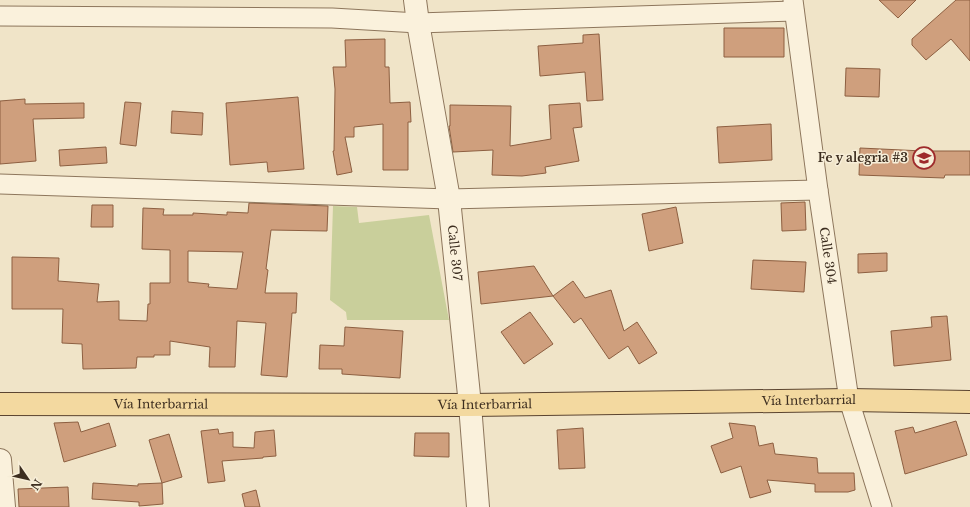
<svg xmlns="http://www.w3.org/2000/svg" width="970" height="507" font-family="'Libre Baskerville',serif">
	<style>
		.green { fill: #c9cf9b }
		.building { fill: #cf9f7d; stroke: #8d5f41; fill-rule: evenodd }
		.lines { fill: none; stroke-linecap: round; stroke-linejoin: round }
		.minor-casing { stroke: #8d765c; stroke-width: 21 }
		.tertiary-casing { stroke: #8d765c; stroke-width: 24 }
		.primary-casing { stroke: #5b4430; stroke-width: 24 }
		.minor { stroke: #faf1dc; stroke-width: 19 }
		.tertiary { stroke: #faf1dc; stroke-width: 22 }
		.primary { stroke: #f3d9a0; stroke-width: 22 }
		.labels { text-anchor: middle; stroke-width: 3; stroke-linejoin: round; paint-order: stroke }
		.poi-label { font-size: 12px; font-weight: bold; fill: #3d2e20; stroke: #f7eed8; text-anchor: end }
		.street-label { font-size: 12px; fill: #3d2e20; stroke: #f7eed8 }
	</style>
	<rect width="100%" height="100%" fill="#f0e4c8"/>
	<path class="green" d="M 333,206 L 357,207 L 359,223 L 429,215 L 449,320 L 347,320 L 346,312 L 330,300 Z"/>
	<path class="building" d="M 879,0 L 916,0 L 898,18 Z
		M 956,0 L 970,0 L 970,61 L 951,39 L 926,60 L 912,45 L 912,39 Z
		M 724,28 L 784,28 L 784,57 L 724,57 Z
		M 599,34 L 603,100 L 587,101 L 585,72 L 540,76 L 538,46 L 583,43 L 583,35 Z
		M 385,39 L 385,67 L 389,67 L 390,103 L 410,102 L 411,122 L 408,122 L 408,170 L 383,170 L 383,124 L 354,127 L 354,137 L 345,137 L 352,172 L 337,175 L 333,151 L 334,151 L 335,89 L 333,67 L 346,67 L 345,40 Z
		M 846,68 L 880,69 L 879,97 L 845,96 Z
		M 298,97 L 304,169 L 268,172 L 267,162 L 230,165 L 226,103 Z
		M 25,99 L 25,104 L 84,103 L 84,118 L 33,119 L 36,161 L 0,164 L 0,101 Z
		M 125,102 L 141,103 L 136,146 L 120,144 Z
		M 580,103 L 582,127 L 573,128 L 579,161 L 545,167 L 546,173 L 522,176 L 492,175 L 493,150 L 453,152 L 449,126 L 450,126 L 450,105 L 511,106 L 510,146 L 551,139 L 549,105 Z
		M 172,111 L 203,113 L 202,135 L 171,133 Z
		M 771,124 L 772,160 L 719,163 L 717,127 Z
		M 106,147 L 107,163 L 60,166 L 59,150 Z
		M 860,148 L 923,151 L 970,151 L 970,175 L 945,175 L 944,178 L 859,175 Z
		M 805,202 L 806,230 L 782,231 L 781,203 Z
		M 249,203 L 328,206 L 327,231 L 271,230 L 266,269 L 268,270 L 265,293 L 297,293 L 296,313 L 292,313 L 287,377 L 261,375 L 266,323 L 237,321 L 235,367 L 209,367 L 210,347 L 170,341 L 170,355 L 154,355 L 154,357 L 137,357 L 136,368 L 83,369 L 82,344 L 62,343 L 63,309 L 12,309 L 12,257 L 59,258 L 58,281 L 99,284 L 97,302 L 119,301 L 119,320 L 147,321 L 148,304 L 150,304 L 150,283 L 170,283 L 170,250 L 142,249 L 143,208 L 164,209 L 163,215 L 193,215 L 193,213 L 227,215 L 227,212 L 248,213 ZM 188,251 L 243,252 L 237,289 L 208,287 L 209,284 L 188,282 Z
		M 92,205 L 113,205 L 113,227 L 91,227 Z
		M 676,207 L 683,243 L 649,251 L 642,214 Z
		M 887,253 L 887,271 L 858,273 L 858,254 Z
		M 753,260 L 806,262 L 804,292 L 751,289 Z
		M 534,266 L 553,296 L 481,304 L 478,272 Z
		M 573,281 L 585,298 L 611,290 L 624,331 L 637,322 L 657,353 L 639,364 L 628,346 L 609,359 L 581,318 L 574,323 L 553,296 Z
		M 530,312 L 553,344 L 524,364 L 501,332 Z
		M 947,316 L 951,360 L 894,366 L 891,331 L 932,327 L 931,317 Z
		M 345,327 L 403,331 L 400,378 L 342,374 L 342,369 L 319,369 L 320,345 L 344,346 Z
		M 956,421 L 967,455 L 905,474 L 895,431 L 913,427 L 915,433 Z
		M 78,422 L 81,432 L 109,423 L 116,446 L 64,462 L 54,423 Z
		M 729,423 L 755,426 L 759,446 L 773,443 L 775,454 L 817,458 L 818,473 L 854,473 L 855,490 L 848,492 L 815,492 L 815,484 L 767,480 L 771,492 L 750,498 L 741,466 L 721,473 L 711,446 L 733,438 Z
		M 583,428 L 585,468 L 559,469 L 557,430 Z
		M 218,429 L 219,434 L 233,432 L 233,447 L 254,448 L 255,432 L 274,430 L 276,456 L 263,457 L 263,458 L 222,461 L 225,481 L 208,483 L 201,431 Z
		M 415,433 L 449,433 L 449,457 L 414,456 Z
		M 169,434 L 182,477 L 162,483 L 149,440 Z
		M 93,483 L 138,486 L 138,484 L 162,483 L 163,504 L 139,506 L 139,502 L 92,499 Z
		M 68,487 L 69,507 L 19,507 L 18,489 Z
		M 256,490 L 260,507 L 245,507 L 242,494 Z"/>
	<g class="lines">
		<g class="minor-casing">
			<g id="minor">
				<path id="s1" d="M 793,0 L 818,190 L 849,400 L 882,507"/>
				<path d="M 0,16 L 332,18 L 418,23 L 794,11"/>
				<path d="M 0,184 L 449,199 L 818,190"/>
			</g>
		</g>
		<g class="tertiary-casing">
			<g id="tertiary">
				<path id="s2" d="M 415,0 L 418,23 L 449,199 L 470,405 L 478,507"/>
				<path d="M 0,460 L 4,507"/>
			</g>
		</g>
		<g class="primary-casing">
			<g id="primary">
				<path id="s3" d="M 0,404 L 470,405 L 849,400 L 970,402"/>
			</g>
		</g>
		<use href="#minor" class="minor"/>
		<use href="#tertiary" class="tertiary"/>
		<use href="#primary" class="primary"/>
	</g>
	<defs>
		<g id="school-ring" transform="scale(1.15)"><circle r="9.5" fill="#f7eed8" stroke="#9e2a2b" stroke-width="1.5"/><path d="M0-5L7-2L0 1L-7-2ZM-4 1L0 2.5L4 1V4Q0 6-4 4Z" fill="#9e2a2b"/></g>
	</defs>
	<g fill-rule="evenodd">
		<use href="#school-ring" x="924" y="158"/>
	</g>
	<g class="labels">
		<g class="poi-label">
			<text x="908" y="162">Fe y alegria #3</text>
		</g>
		<g class="street-label">
			<text dy="4" stroke="none"><textPath href="#s2" startOffset="256">Calle 307</textPath></text>
			<text dy="4" stroke="none"><textPath href="#s1" startOffset="258">Calle 304</textPath></text>
			<text dy="4" stroke="none"><textPath href="#s3" startOffset="809">Vía Interbarrial</textPath></text>
			<text dy="4" stroke="none"><textPath href="#s3" startOffset="161">Vía Interbarrial</textPath></text>
			<text dy="4" stroke="none"><textPath href="#s3" startOffset="485">Vía Interbarrial</textPath></text>
		</g>
	</g>
	<g transform="translate(28 479) rotate(124)" stroke="#f7eed8" stroke-width="3" paint-order="stroke">
	<path d="M0-3L7 15L0 10L-7 15Z" fill="#3d2e20"/>
	<text y="-6" font-size="11" font-weight="bold" text-anchor="middle" fill="#3d2e20">N</text>
	</g>
</svg>
